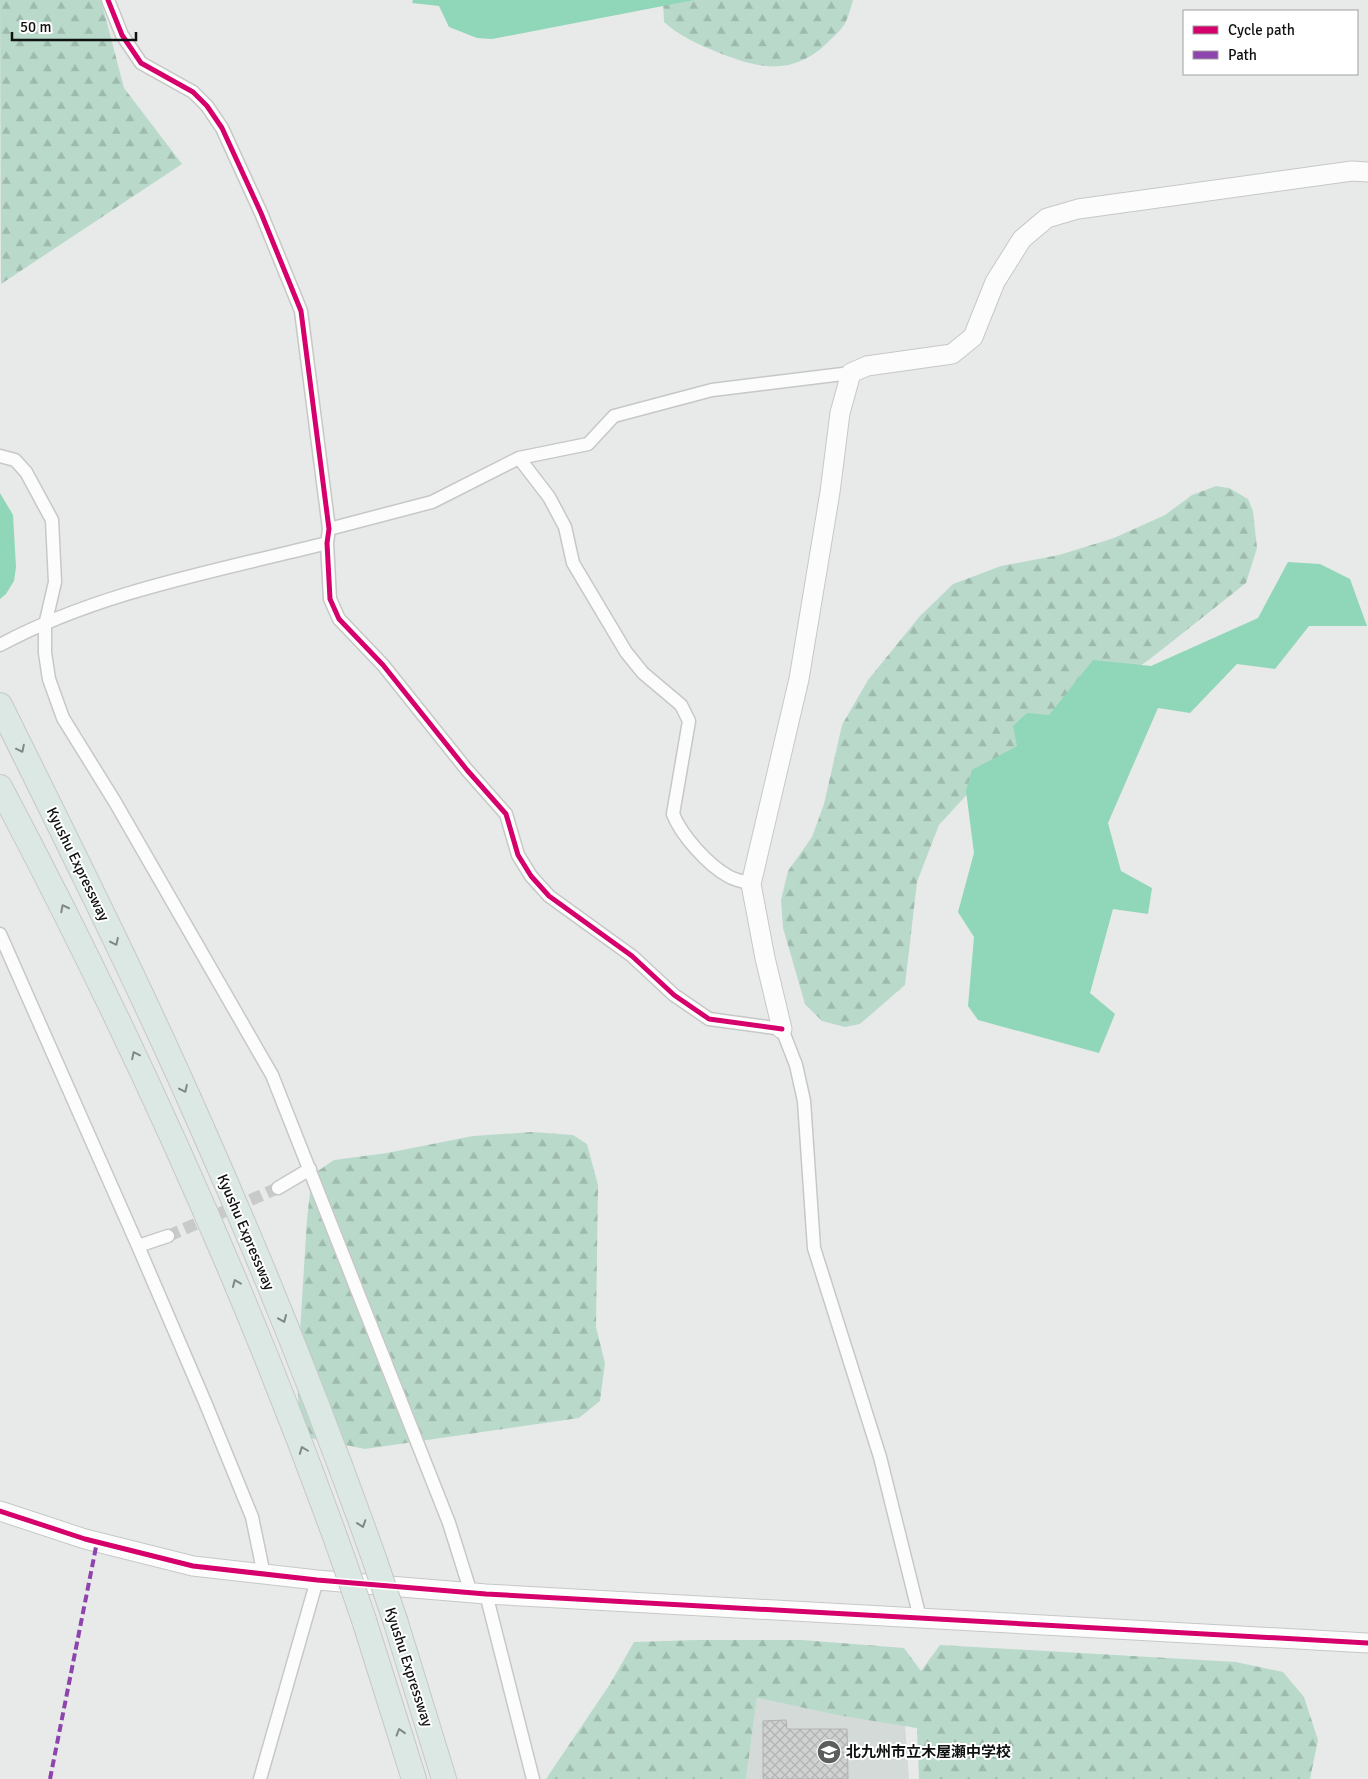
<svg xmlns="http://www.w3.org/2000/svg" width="1368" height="1779" font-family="Signika,'Noto Sans JP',sans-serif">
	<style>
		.built { fill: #d4dad7 }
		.forest { fill: url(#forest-firs) }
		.water { fill: #90d6b9 }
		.building { fill: url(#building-cross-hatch); stroke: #b0b2b1 }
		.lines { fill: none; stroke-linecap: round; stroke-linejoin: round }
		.street-tunnel { stroke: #c8cac9; stroke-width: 12; stroke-dasharray: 12 6; stroke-linecap: butt }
		.street-casing { stroke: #c6c8c7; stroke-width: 15 }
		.secondary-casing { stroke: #c6c8c7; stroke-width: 21 }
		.highway-casing { stroke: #c7c8c7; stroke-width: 26 }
		.street { stroke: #fcfcfc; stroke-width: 12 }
		.secondary { stroke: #fcfcfc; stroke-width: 19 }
		.highway { stroke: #dbe8e3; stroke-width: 24 }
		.highway-bridge-casing { stroke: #c7c8c7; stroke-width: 26; stroke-linecap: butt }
		.highway-bridge { stroke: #dbe8e3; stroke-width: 24 }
		.quiet { stroke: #8e44ad; stroke-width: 4; stroke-dasharray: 8 4; stroke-linecap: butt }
		.cycleway-casing { stroke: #fff; stroke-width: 8 }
		.cycleway { stroke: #d6006c; stroke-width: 5 }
		.oneway { stroke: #808884 }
		.labels { text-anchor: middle; stroke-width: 4; stroke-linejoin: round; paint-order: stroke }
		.street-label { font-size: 15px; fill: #101211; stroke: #fff }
		.poi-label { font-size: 15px; font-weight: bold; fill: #101211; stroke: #fff; text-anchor: start }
	</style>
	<defs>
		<pattern id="forest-firs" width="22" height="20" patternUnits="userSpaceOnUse" patternTransform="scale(1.25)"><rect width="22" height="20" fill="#b9dacb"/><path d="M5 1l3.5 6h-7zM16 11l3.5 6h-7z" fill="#9ebaad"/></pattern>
		<pattern id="building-cross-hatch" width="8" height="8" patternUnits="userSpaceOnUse" patternTransform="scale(1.25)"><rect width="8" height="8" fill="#d0d2d1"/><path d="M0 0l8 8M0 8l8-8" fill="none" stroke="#b2b3b2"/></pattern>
	</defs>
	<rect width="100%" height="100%" fill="#e8eae9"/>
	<path class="built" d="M 757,1698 L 837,1715 L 905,1725 L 909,1779 L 746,1779 Z"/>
	<path class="forest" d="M 0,0 L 101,0 L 124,88 L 182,164 L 1,284 Z
		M 663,0 L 853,0 C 846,26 845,26 826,44 C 791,77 757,68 717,52 C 698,44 679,36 664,22 Z
		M 1216,486 L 1229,488 L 1248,499 L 1253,511 L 1257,548 L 1246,583 L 1150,659 L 985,775 L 939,825 L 917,882 L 905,985 L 860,1024 L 845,1027 L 822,1021 L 805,1004 L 783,928 L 781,900 L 788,871 L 812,837 L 824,804 L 842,725 L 868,680 L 920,616 L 953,584 L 1001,566 L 1059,555 L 1114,538 L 1165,515 L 1192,495 Z
		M 532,1132 L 573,1135 L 587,1144 L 598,1185 L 596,1327 L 605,1363 L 600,1401 L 579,1418 L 365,1449 L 311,1438 L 300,1423 L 297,1380 L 307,1219 L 312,1175 L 334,1160 L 387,1153 L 473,1136 Z
		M 696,1640 L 802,1640 L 904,1648 L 921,1671 L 940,1645 L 1236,1662 L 1283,1672 L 1304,1697 L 1318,1740 L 1310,1779 L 919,1779 L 917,1728 L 837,1715 L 757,1698 L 746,1779 L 546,1779 L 610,1684 L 634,1642 Z"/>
	<path class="water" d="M 413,0 L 694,0 L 492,39 L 477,38 L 449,27 L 439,6 L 412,3 Z
		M 0,493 L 13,515 L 16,567 L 14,581 L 6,594 L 0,599 Z
		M 1288,562 L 1320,564 L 1350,579 L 1367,626 L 1309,626 L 1275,669 L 1237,664 L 1190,713 L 1158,708 L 1108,823 L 1121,871 L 1152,888 L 1148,914 L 1113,909 L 1090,993 L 1115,1014 L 1099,1053 L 978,1020 L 968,1006 L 974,937 L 958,912 L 974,853 L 966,791 L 972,770 L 1017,746 L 1013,726 L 1027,713 L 1049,715 L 1093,660 L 1151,666 L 1258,618 Z"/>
	<path class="building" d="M 786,1720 L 787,1729 L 847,1729 L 848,1779 L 763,1779 L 763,1721 Z"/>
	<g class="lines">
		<path class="street-tunnel" d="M 168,1236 L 278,1188"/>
		<g class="street-casing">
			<path id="street" d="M 108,0 L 122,35 L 141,63 L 193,92 L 207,106 L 222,128 L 261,213 L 301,311 L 329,529 L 327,543 L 330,599 L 339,619 L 383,665 L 467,770 L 506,814 L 518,855 L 531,876 L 549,896 L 632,956 L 674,995 L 709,1019 L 782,1029 L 796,1065 L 804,1101 L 814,1248 L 880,1457 L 920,1618
				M 0,456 L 15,460 L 26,472 L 52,520 L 55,582 L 45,625 L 45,653 L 49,679 L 63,718 L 115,802 L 272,1075 L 449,1523 L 471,1593
				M 519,458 L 549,497 L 565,527 L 573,563 L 626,652 L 643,673 L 681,705 L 689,721 L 673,814 C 681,835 708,865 728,876 C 734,880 743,881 751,884
				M 329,529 L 432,502 L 519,458 L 588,444 L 614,416 L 712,390 L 851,373
				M 0,645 C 101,591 217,571 327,543
				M 0,934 L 138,1246 L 205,1402 L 252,1517 L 264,1575
				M 278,1188 L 310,1169
				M 138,1246 L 168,1236
				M 486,1594 L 533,1779
				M 260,1779 L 317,1580"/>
		</g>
		<g class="secondary-casing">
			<path id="secondary" d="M 782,1029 L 765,958 L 751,884 L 799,679 L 830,492 L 840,413 L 851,373 L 867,366 L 952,354 L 973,337 L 995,282 L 1022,239 L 1047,218 L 1078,209 L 1352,171 L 1368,172
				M 0,1511 L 85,1539 L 193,1566 L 317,1580 L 486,1594 L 1368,1643"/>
		</g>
		<g class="highway-casing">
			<path id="highway" d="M 0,705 C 68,843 137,980 199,1121 C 263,1265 322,1412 375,1561
				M 0,787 C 132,1036 247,1290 342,1556
				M 364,1620 L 414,1779
				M 396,1623 L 444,1779"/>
		</g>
		<use href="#street" class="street"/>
		<use href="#secondary" class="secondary"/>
		<use href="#highway" class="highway"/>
		<g class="highway-bridge-casing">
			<path id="highway-bridge" d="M 342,1556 L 364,1620
				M 375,1561 L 396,1623"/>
		</g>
		<use href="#highway-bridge" class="highway-bridge"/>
		<path class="quiet" d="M 50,1779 L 97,1542"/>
		<g class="cycleway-casing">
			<path id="cycleway" d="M 108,0 L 122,35 L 141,63 L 193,92 L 207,106 L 222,128 L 261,213 L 301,311 L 329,529 L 327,543 L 330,599 L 339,619 L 383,665 L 467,770 L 506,814 L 518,855 L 531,876 L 549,896 L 632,956 L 674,995 L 709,1019 L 782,1029
				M 0,1511 L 85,1539 L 193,1566 L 317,1580 L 486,1594 L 1368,1643"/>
		</g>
		<use href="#cycleway" class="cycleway"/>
	</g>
	<defs><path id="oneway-chevron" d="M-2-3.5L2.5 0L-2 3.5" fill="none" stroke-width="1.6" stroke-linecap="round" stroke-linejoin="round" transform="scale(1.25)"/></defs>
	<g class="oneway">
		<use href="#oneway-chevron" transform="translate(21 749) rotate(64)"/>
		<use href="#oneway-chevron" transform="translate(64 908) rotate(-117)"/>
		<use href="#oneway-chevron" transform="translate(115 942) rotate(65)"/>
		<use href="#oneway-chevron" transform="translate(135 1055) rotate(-116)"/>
		<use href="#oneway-chevron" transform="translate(184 1089) rotate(65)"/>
		<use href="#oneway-chevron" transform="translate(236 1283) rotate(-113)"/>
		<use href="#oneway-chevron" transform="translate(283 1319) rotate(67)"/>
		<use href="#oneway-chevron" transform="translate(303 1450) rotate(-111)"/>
		<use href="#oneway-chevron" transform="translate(362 1524) rotate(71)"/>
		<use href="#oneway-chevron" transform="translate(400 1732) rotate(-107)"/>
	</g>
	<defs>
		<g id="school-disc" transform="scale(1.25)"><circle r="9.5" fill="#5c5e5d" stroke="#fff"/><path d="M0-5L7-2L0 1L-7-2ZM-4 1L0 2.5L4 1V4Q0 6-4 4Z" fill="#fff"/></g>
	</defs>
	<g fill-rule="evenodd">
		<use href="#school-disc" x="829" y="1752"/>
	</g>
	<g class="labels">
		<g class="street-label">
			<text transform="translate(78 864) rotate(64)" y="5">Kyushu Expressway</text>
			<text transform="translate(246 1232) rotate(67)" y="5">Kyushu Expressway</text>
			<text transform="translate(409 1667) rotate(72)" y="5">Kyushu Expressway</text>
		</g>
		<g class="poi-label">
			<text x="846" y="1757">北九州市立木屋瀬中学校</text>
		</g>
	</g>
	<rect x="1183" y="10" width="175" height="65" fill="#ffffff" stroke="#9fa0a0"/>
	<rect x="1193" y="26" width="25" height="8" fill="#d6006c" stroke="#9fa0a0"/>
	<text x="1228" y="35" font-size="15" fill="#101211">Cycle path</text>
	<rect x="1193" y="51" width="25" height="8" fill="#8e44ad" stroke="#9fa0a0"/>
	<text x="1228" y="60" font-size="15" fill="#101211">Path</text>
	<path d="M12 32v8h124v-8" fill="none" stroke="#101211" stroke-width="2.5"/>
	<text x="20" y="32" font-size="15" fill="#101211" stroke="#ffffff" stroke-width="4" paint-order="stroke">50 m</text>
</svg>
